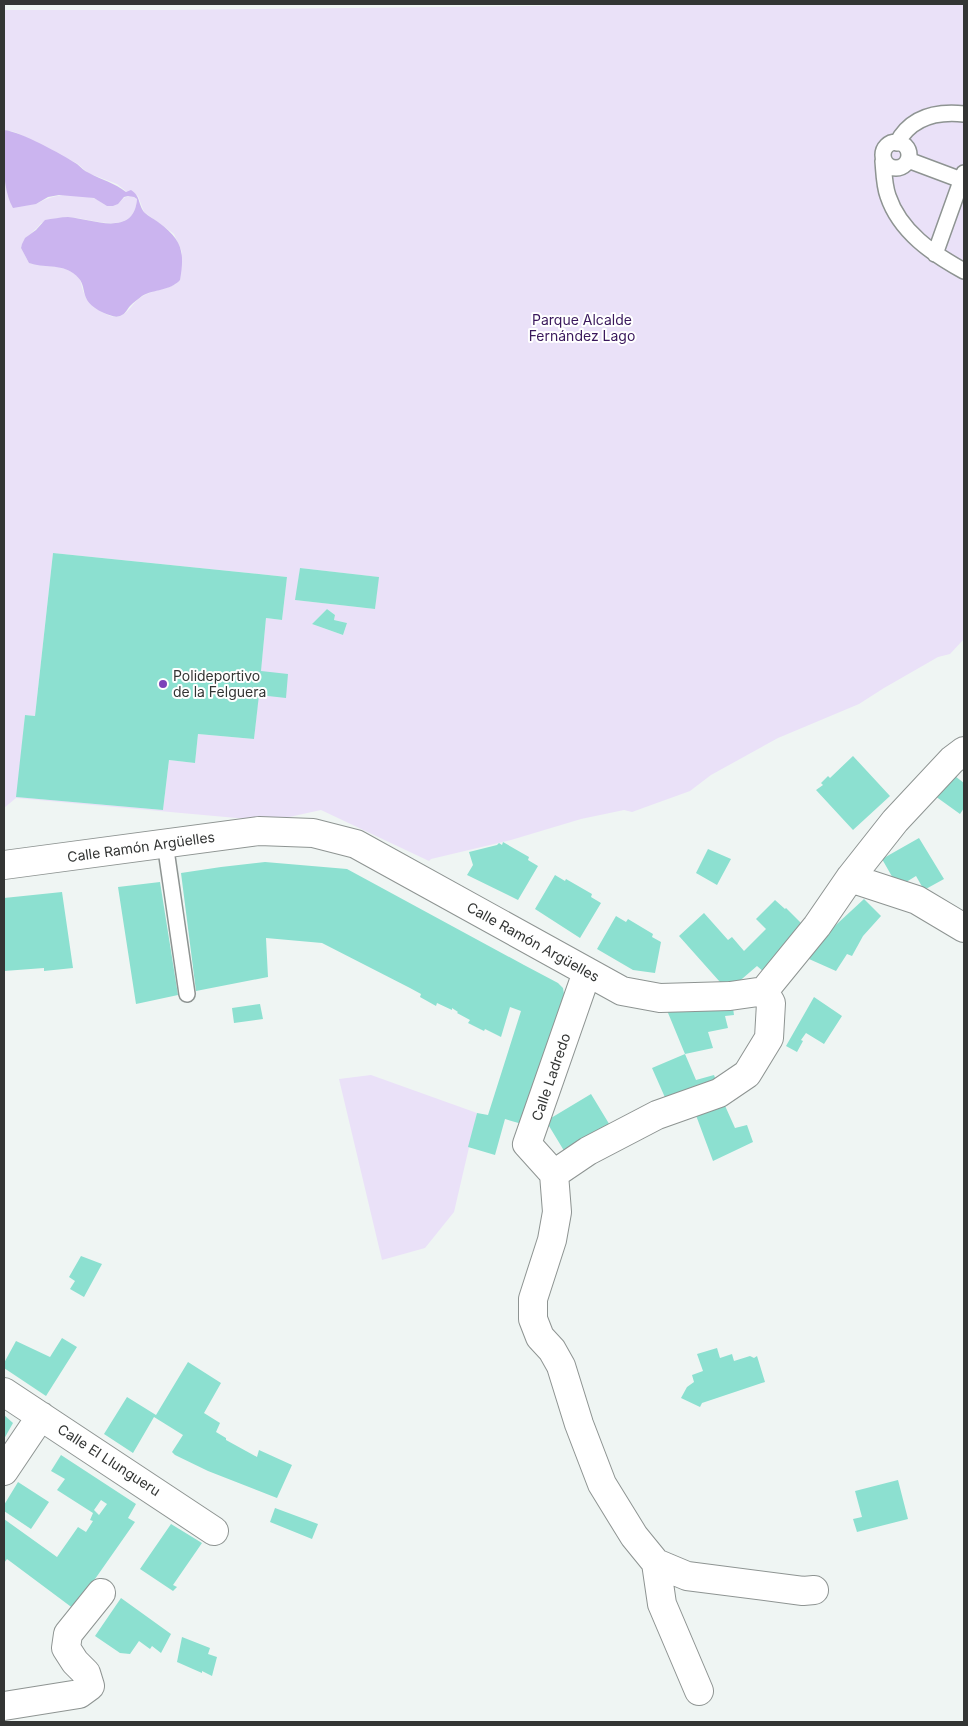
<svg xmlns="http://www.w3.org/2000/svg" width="968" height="1726" font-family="Inter,sans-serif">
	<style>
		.green { fill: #eae1f8; fill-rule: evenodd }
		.water { fill: #cbb4ef }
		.building { fill: #8ce0d0; fill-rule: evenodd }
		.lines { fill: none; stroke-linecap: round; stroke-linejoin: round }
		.lane-casing { stroke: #8e9492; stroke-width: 18 }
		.street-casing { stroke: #8e9492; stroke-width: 30 }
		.lane { stroke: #fff; stroke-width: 15 }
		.street { stroke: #fff; stroke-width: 28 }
		.poi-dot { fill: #7b42b9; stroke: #fff; stroke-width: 2 }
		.labels { text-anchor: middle; stroke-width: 4; stroke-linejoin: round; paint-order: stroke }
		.park-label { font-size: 14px; fill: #3a185c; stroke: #fff }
		.poi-label { font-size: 14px; fill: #333534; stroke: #fff; text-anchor: start }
		.street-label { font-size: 14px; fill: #333534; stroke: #fff }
	</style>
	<rect width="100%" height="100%" fill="#eff5f3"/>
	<path class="green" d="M 699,4 L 964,4 L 964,639 L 950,654 L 938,657 L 884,688 L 859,704 L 778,738 L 711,775 L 690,791 L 632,812 L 624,810 L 581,819 L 511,840 L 431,859 L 429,861 L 321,810 L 271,821 L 16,798 L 4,808 L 4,173 L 8,197 L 36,204 C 53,194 73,192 93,198 C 99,199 104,206 110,206 C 121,207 124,189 137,199 C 134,238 92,218 69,217 C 60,217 50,221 41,223 C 33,234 26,234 21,248 L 29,263 C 42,267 58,264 70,271 C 85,278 79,287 86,296 C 93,305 111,324 124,314 C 131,309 134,301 143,296 C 153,290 166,289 176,284 L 182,252 L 174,234 L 144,212 L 138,196 L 127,192 L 117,184 L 88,173 L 78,164 L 29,139 L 15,132 L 4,130 L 4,10 L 167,10 ZM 53,553 L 287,577 L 282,620 L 266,618 L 254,739 L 198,734 L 195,763 L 169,760 L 163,810 L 17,797 L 25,715 L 35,716 ZM 300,568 L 378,577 L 375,609 L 296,600 ZM 327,609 L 335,615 L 334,620 L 347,623 L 343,635 L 312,624 Z
		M 371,1075 L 477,1113 L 454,1212 L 425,1248 L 382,1260 L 339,1079 Z"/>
	<path class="water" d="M 4,130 C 22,132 61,154 77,164 C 81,167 84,171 89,173 C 102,180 115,183 126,192 L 131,190 C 141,196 138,206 145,213 C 148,216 154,219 158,222 C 182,240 185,251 180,280 C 170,291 154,289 142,296 C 138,299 133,303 130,306 C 127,309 126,313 122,315 C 116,319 110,315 104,313 C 74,299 92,286 73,273 C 61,264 43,268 29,263 L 21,248 L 22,244 L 25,238 L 36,230 L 45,220 C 52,219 61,217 68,217 C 92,219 134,238 137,199 L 134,197 L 128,196 L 124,197 L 118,204 L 113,206 L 107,206 L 94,198 L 59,195 L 48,197 L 36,204 L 13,208 C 1,187 4,153 4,130 Z"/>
	<path class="building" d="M 53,553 L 287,577 L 282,620 L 266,618 L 261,671 L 288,674 L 286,698 L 259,695 L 254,739 L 198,734 L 195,763 L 169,760 L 163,810 L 16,797 L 25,715 L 35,716 Z
		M 300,568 L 379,577 L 375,609 L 295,600 Z
		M 327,609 L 335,615 L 334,620 L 347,623 L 343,635 L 312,624 Z
		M 853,756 L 890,796 L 853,830 L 816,790 L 823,785 L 821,783 L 828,776 L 830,778 Z
		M 951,773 L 964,783 L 964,808 L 960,814 L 935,796 Z
		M 919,838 L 944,879 L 924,890 L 916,876 L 898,887 L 882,859 Z
		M 503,842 L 529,857 L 528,860 L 538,866 L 518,900 L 467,875 L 473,865 L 469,852 L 497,845 L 499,843 L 502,845 Z
		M 708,849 L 731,859 L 717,885 L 696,873 Z
		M 265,862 L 347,869 L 524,965 L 558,983 L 563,988 L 564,994 L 560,1009 L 522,1124 L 505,1119 L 495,1155 L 468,1147 L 477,1113 L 488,1115 L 521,1011 L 510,1007 L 501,1037 L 485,1029 L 484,1031 L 468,1023 L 470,1020 L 457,1013 L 458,1012 L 452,1008 L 452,1010 L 437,1003 L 436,1006 L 420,997 L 421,994 L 410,988 L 322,943 L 266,938 L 268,977 L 196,991 L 181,873 L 221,867 Z
		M 555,875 L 565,881 L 566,879 L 592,894 L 591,897 L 601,903 L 580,938 L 535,909 Z
		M 160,882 L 178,995 L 136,1004 L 118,887 Z
		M 62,892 L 73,968 L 44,971 L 44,968 L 4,971 L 4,898 Z
		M 864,899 L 881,916 L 863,936 L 852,956 L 847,954 L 836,971 L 809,959 L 825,935 Z
		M 775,900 L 785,909 L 786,908 L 807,929 L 764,972 L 757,966 L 728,991 L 679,936 L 704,913 L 728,940 L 732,937 L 744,951 L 766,929 L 756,919 Z
		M 616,916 L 626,922 L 628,919 L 653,934 L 652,937 L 661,942 L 655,973 L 633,970 L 597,949 Z
		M 814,997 L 842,1016 L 824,1044 L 806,1033 L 801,1040 L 803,1041 L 797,1052 L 786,1046 Z
		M 732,1001 L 734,1015 L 725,1016 L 728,1028 L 708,1032 L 713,1048 L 685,1054 L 696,1080 L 714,1075 L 718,1086 L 667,1102 L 652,1068 L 685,1054 L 666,1008 Z
		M 260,1004 L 263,1019 L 234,1023 L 232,1008 Z
		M 591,1094 L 611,1127 L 566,1154 L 546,1121 Z
		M 722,1099 L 735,1128 L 747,1125 L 753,1142 L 713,1161 L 694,1110 Z
		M 81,1256 L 102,1264 L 84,1297 L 70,1289 L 75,1281 L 69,1277 Z
		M 62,1338 L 77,1347 L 46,1396 L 4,1368 L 4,1363 L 16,1341 L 50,1357 Z
		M 717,1348 L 720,1358 L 732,1354 L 734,1361 L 750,1356 L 754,1358 L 757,1356 L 765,1382 L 702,1403 L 700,1407 L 681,1398 L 687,1387 L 694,1382 L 692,1375 L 703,1371 L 697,1354 Z
		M 188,1362 L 221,1383 L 204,1413 L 220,1423 L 216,1432 L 226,1438 L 226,1440 L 257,1457 L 259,1450 L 292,1465 L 277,1498 L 208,1471 L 175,1455 L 172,1452 L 183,1435 L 154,1417 L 133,1453 L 104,1434 L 127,1397 L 156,1415 Z
		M 4,1415 L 13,1423 L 4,1439 Z
		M 61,1455 L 136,1504 L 128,1518 L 135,1522 L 74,1609 L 7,1559 L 4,1563 L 4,1519 L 57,1557 L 78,1527 L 86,1532 L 93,1521 L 90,1520 L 93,1513 L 57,1490 L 65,1479 L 51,1471 ZM 101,1500 L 107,1504 L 99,1515 L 94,1510 Z
		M 898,1480 L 908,1519 L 857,1532 L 853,1519 L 862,1517 L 855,1491 Z
		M 18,1482 L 49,1502 L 31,1529 L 4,1511 L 4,1505 Z
		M 275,1508 L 318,1524 L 312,1539 L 270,1522 Z
		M 171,1524 L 202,1543 L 173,1585 L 177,1587 L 173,1591 L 140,1569 Z
		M 121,1598 L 171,1634 L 161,1653 L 152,1646 L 150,1649 L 139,1641 L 130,1654 L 120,1653 L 95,1636 Z
		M 182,1637 L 210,1648 L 208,1654 L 217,1657 L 212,1676 L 202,1671 L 202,1673 L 177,1662 Z"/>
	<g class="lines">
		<g class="lane-casing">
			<path id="lane" d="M883 155a13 13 0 1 1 26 0a13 13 0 1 1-26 0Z
				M 897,143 C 911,117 936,111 964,114
				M 908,160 L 964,181
				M 883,161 C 884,172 884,185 888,196 C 900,232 933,254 964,271
				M 935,254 L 964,173
				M 165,843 L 187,994"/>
		</g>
		<g class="street-casing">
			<path id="street" d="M 4,865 L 259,831 L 313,833 L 356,844 L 622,991 L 660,998 L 730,996 L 764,991 L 817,926 L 850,878 L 895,821 L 952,760 L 964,751
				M 850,878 L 917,900 L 964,928
				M 554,1174 L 557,1212 L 552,1240 L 533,1299 L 533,1319 L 540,1337 L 552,1350 L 561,1366 L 579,1424 L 602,1484 L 634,1536 L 656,1563 L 687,1576 L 803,1591 L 814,1590
				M 554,1174 L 588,1151 L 657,1115 L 719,1093 L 747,1074 L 769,1038 L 771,1003 L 764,991
				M 554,1174 L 527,1144 L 587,972
				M 4,1392 L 214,1531
				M 4,1471 L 41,1416
				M 656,1563 L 662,1604 L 699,1691
				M 4,1706 L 79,1694 L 90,1686 L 86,1673 L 75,1662 L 66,1648 L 68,1634 L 101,1593"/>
		</g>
		<use href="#lane" class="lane"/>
		<use href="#street" class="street"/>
	</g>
	<circle class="poi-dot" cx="163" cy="684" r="5"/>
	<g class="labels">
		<g class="park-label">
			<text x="582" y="325">Parque Alcalde<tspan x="582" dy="16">Fernández Lago</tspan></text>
		</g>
		<g class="poi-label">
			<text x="173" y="681">Polideportivo<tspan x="173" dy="16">de la Felguera</tspan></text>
		</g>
		<g class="street-label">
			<text transform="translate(141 847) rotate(-8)" y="5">Calle Ramón Argüelles</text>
			<text transform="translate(533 942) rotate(29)" y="5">Calle Ramón Argüelles</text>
			<text transform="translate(551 1077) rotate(-71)" y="5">Calle Ladredo</text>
			<text transform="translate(109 1460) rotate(33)" y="5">Calle El Llungueru</text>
		</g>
	</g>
	<rect width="968" height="1726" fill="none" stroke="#333534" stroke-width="10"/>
</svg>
